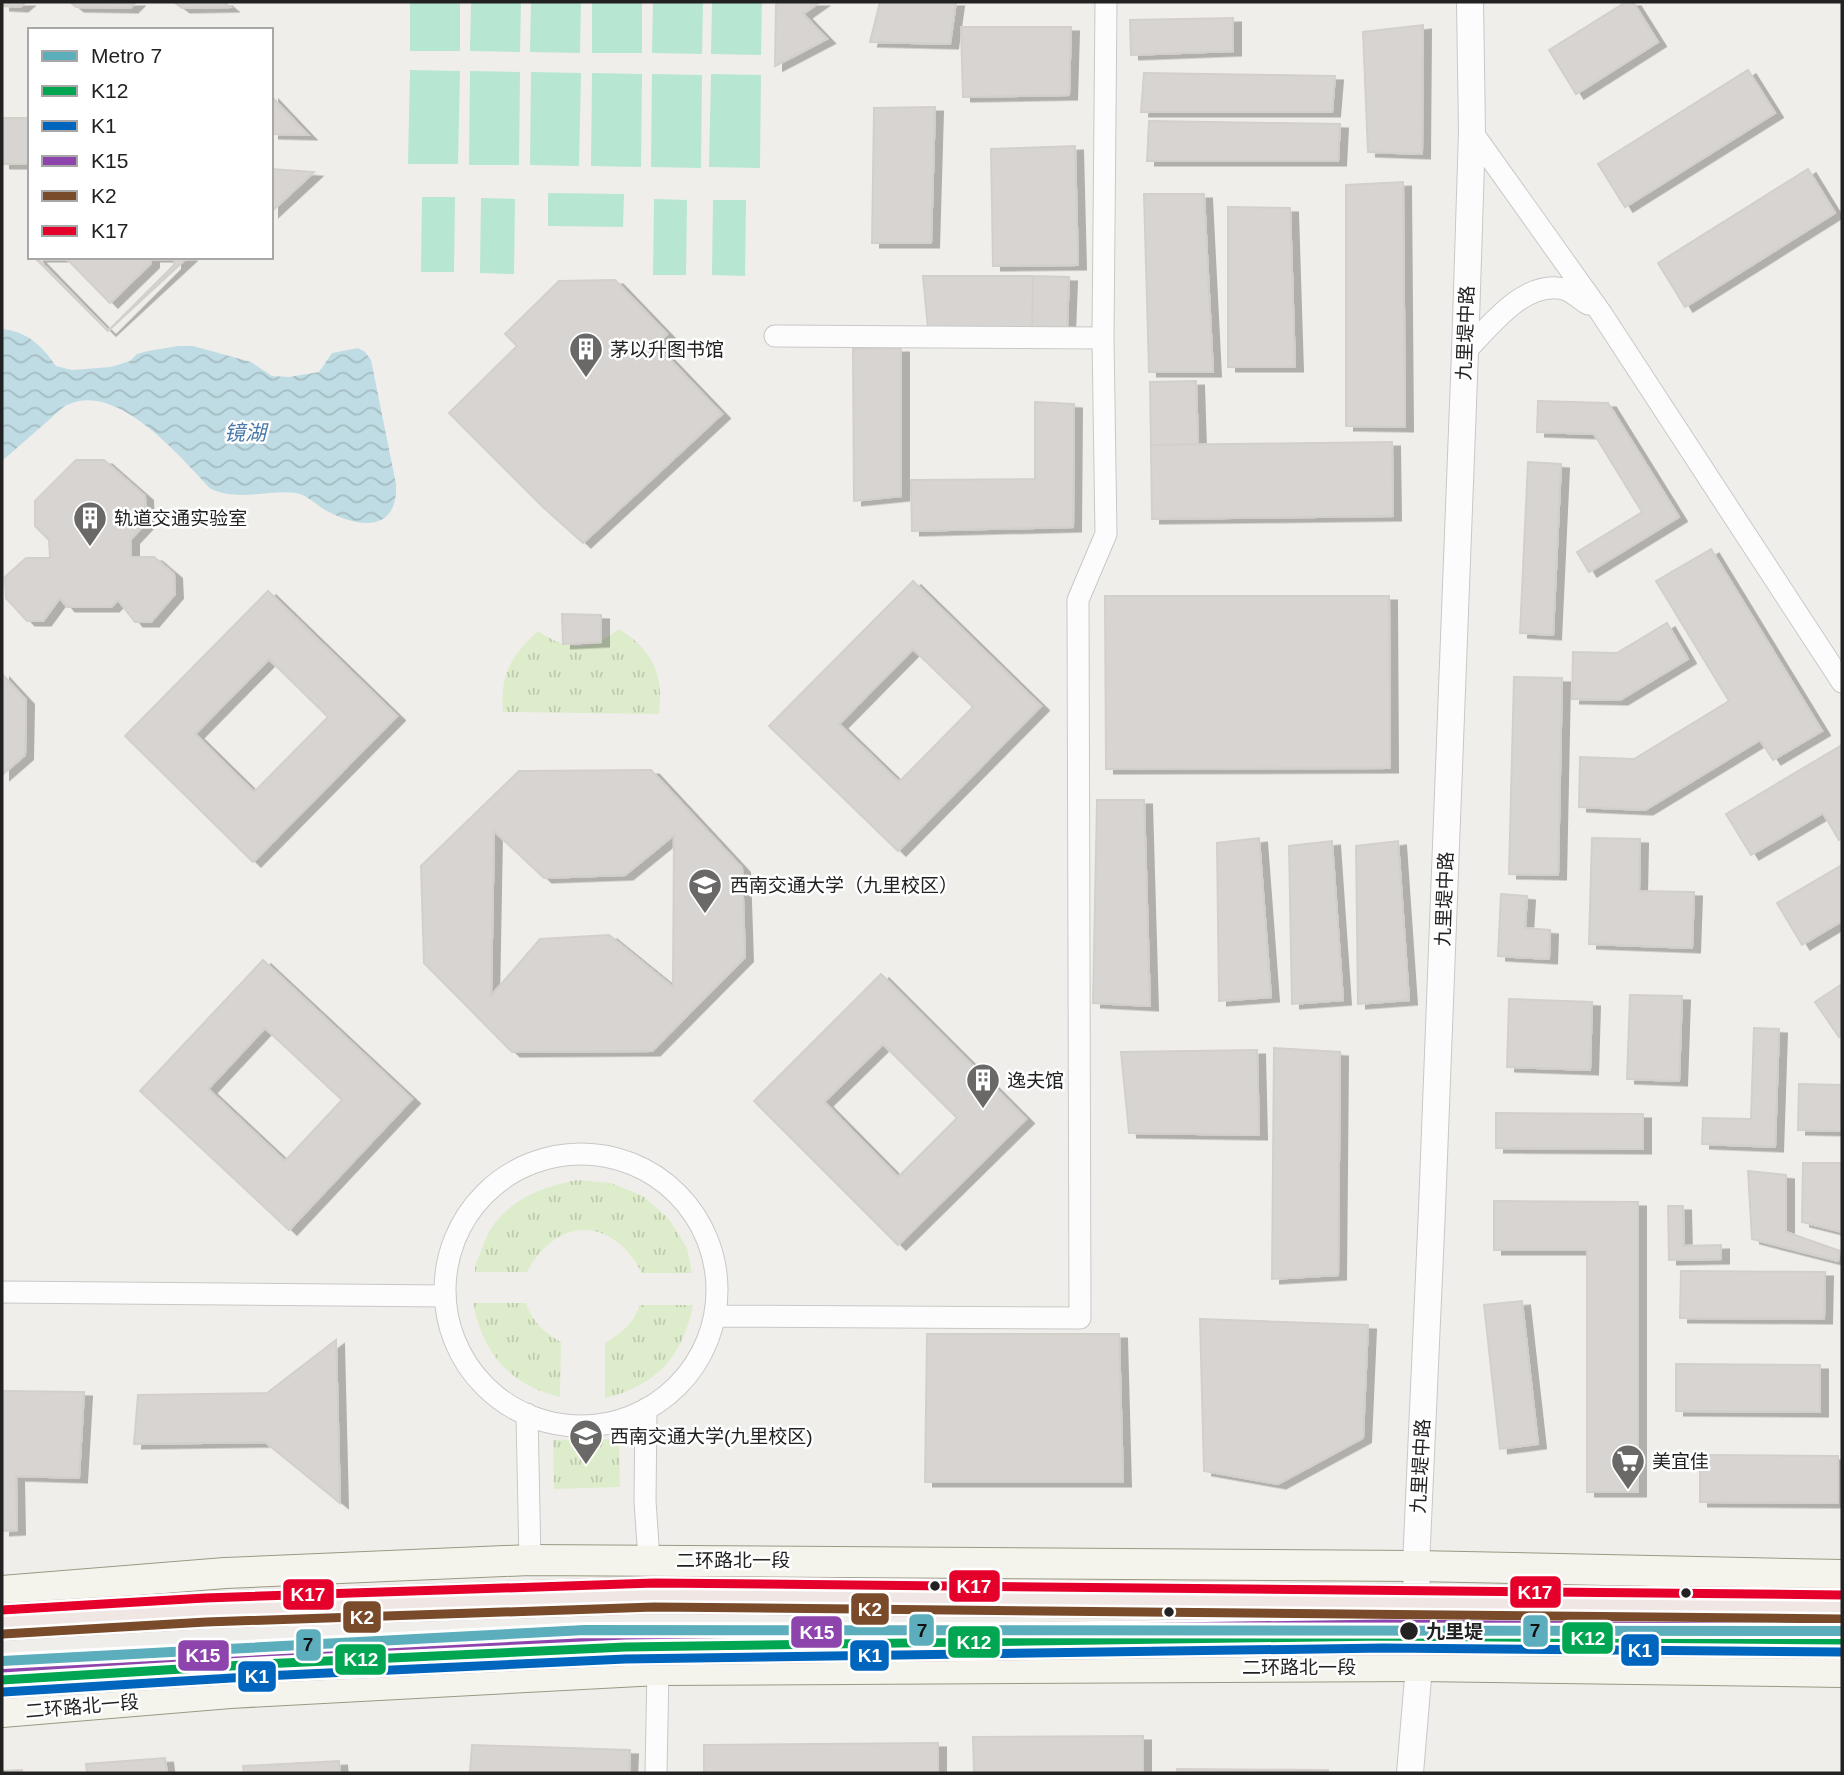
<svg xmlns="http://www.w3.org/2000/svg" width="1844" height="1775" font-family="Helvetica,'Noto Sans SC',sans-serif">
	<style>
		.grass { fill: url(#grass-tufts) }
		.pitch { fill: #b7e6d2 }
		.water { fill: url(#water-waves) }
		.building { fill: #d7d4d2; stroke: #d3d0cc; stroke-width: 2; fill-rule: evenodd; filter: url(#shadow) }
		.lines { fill: none; stroke-linecap: round; stroke-linejoin: round }
		.minor-casing { stroke: #c9c8c7; stroke-width: 23 }
		.tertiary-casing { stroke: #c9c8c7; stroke-width: 28 }
		.secondary-casing { stroke: #999a82; stroke-width: 32 }
		.minor { stroke: #fdfcfc; stroke-width: 21 }
		.tertiary { stroke: #fdfcfc; stroke-width: 26 }
		.secondary { stroke: #f4f4ed; stroke-width: 30 }
		.trunk-bridge-casing { stroke: #c5a2ac; stroke-width: 38; stroke-linecap: butt }
		.trunk-bridge { stroke: #f0e6e4; stroke-width: 37 }
		.bus-1-casing { stroke: #fff; stroke-width: 14 }
		.bus-2-casing { stroke: #fff; stroke-width: 14 }
		.bus-3-casing { stroke: #fff; stroke-width: 14 }
		.bus-4-casing { stroke: #fff; stroke-width: 14 }
		.bus-5-casing { stroke: #fff; stroke-width: 14 }
		.bus-1 { stroke: #00a651; stroke-width: 9 }
		.bus-2 { stroke: #0065bd; stroke-width: 9 }
		.bus-3 { stroke: #8e44ad; stroke-width: 9 }
		.bus-4 { stroke: #7a4b2a; stroke-width: 9 }
		.bus-5 { stroke: #e4002b; stroke-width: 9 }
		.metro-1-casing { stroke: #fff; stroke-width: 16 }
		.metro-1 { stroke: #5caebc; stroke-width: 10 }
		.bus-dot { fill: #222; stroke: #fff; stroke-width: 2.5 }
		.labels { text-anchor: middle; stroke-width: 5; stroke-linejoin: round; paint-order: stroke }
		.street-label { font-size: 19px; fill: #222; stroke: #fff }
		.poi-label { font-size: 19px; fill: #222; stroke: #fff; text-anchor: start }
		.stop-label { font-size: 19px; font-weight: bold; fill: #222; stroke: #fff; text-anchor: start }
		.water-label { font-size: 21px; font-style: italic; fill: #4a7aab; stroke: #fff }
		.line-badge { stroke: #fff; stroke-width: 2.5 }
		.badge-label { font-size: 19px; text-anchor: middle; font-weight: bold; fill: #fff }
		.pale-badge-label { font-size: 19px; text-anchor: middle; font-weight: bold; fill: #111 }
	</style>
	<defs>
		<pattern id="grass-tufts" width="24" height="20" patternUnits="userSpaceOnUse" patternTransform="scale(1.75)"><rect width="24" height="20" fill="#ddeccb"/><path d="M3 7l-1-3M5 7V3M7 7l1-3M15 17l-1-3M17 17v-4M19 17l1-3" fill="none" stroke="#bdcaae"/></pattern>
		<pattern id="water-waves" width="16" height="10" patternUnits="userSpaceOnUse" patternTransform="scale(1.75)"><rect width="16" height="10" fill="#bfdbe3"/><path d="M0 5q4-4 8 0t8 0" fill="none" stroke="#a4bcc2"/></pattern>
		<filter id="shadow"><feDropShadow dx="8" dy="4.5" stdDeviation="0" flood-color="#0004"/></filter>
	</defs>
	<rect width="100%" height="100%" fill="#f0eeeb"/>
	<path class="grass" d="M 619,629 C 652,650 664,673 659,714 L 503,712 C 500,675 511,655 538,631 C 567,651 591,652 619,629 Z
		M 577,1180 L 611,1183 L 643,1196 L 669,1219 L 687,1248 L 692,1273 L 642,1273 C 612,1216 557,1216 527,1272 L 475,1272 L 475,1266 C 480,1255 484,1241 490,1230 C 511,1198 542,1187 577,1180 Z
		M 473,1303 L 526,1303 C 533,1323 544,1332 561,1342 L 560,1397 C 510,1385 483,1354 473,1303 Z
		M 640,1305 L 693,1305 C 683,1356 656,1386 605,1398 L 605,1343 C 622,1333 633,1324 640,1305 Z
		M 619,1439 L 620,1487 L 554,1489 L 553,1440 Z"/>
	<path class="pitch" d="M 410,2 L 460,2 L 460,51 L 410,51 Z
		M 471,2 L 521,2 L 520,52 L 470,51 Z
		M 531,2 L 581,2 L 580,53 L 530,52 Z
		M 592,2 L 642,2 L 642,53 L 592,53 Z
		M 653,2 L 703,2 L 702,54 L 652,53 Z
		M 712,2 L 762,2 L 761,55 L 711,54 Z
		M 410,70 L 460,71 L 458,164 L 408,164 Z
		M 470,71 L 520,72 L 519,165 L 469,165 Z
		M 531,72 L 581,73 L 579,166 L 530,165 Z
		M 592,73 L 642,74 L 641,167 L 591,166 Z
		M 652,74 L 702,75 L 701,168 L 651,167 Z
		M 711,74 L 761,75 L 760,168 L 709,167 Z
		M 548,193 L 624,194 L 623,227 L 548,226 Z
		M 422,197 L 455,197 L 454,272 L 421,272 Z
		M 481,198 L 515,199 L 514,274 L 480,273 Z
		M 654,199 L 687,200 L 686,275 L 653,275 Z
		M 713,200 L 746,200 L 745,276 L 712,275 Z"/>
	<path class="water" d="M 2,329 C 28,332 41,345 56,366 L 72,370 L 111,367 L 130,361 L 137,354 L 148,351 L 178,346 L 193,346 L 251,362 L 272,376 L 289,377 L 319,372 L 332,353 L 358,348 L 365,352 L 371,360 L 396,484 C 398,531 362,529 329,512 C 318,507 308,495 296,493 C 267,489 240,502 211,489 C 181,458 117,380 67,405 C 61,408 55,415 50,419 C 34,433 18,447 2,461 Z"/>
	<path class="building" d="M 2,2 L 26,2 L 20,7 L 2,6 Z
		M 70,2 L 136,2 L 130,8 L 76,7 Z
		M 174,2 L 224,2 L 230,7 L 182,8 Z
		M 776,2 L 820,2 L 803,14 L 827,39 L 775,66 Z
		M 880,2 L 956,2 L 950,44 L 870,42 Z
		M 1626,2 L 1633,2 L 1658,42 L 1576,94 L 1549,50 Z
		M 1233,18 L 1233,51 L 1131,55 L 1130,20 Z
		M 1423,25 L 1422,154 L 1368,152 L 1363,32 Z
		M 961,27 L 1071,27 L 1069,95 L 963,97 Z
		M 1748,70 L 1775,113 L 1625,207 L 1598,164 Z
		M 1144,73 L 1335,76 L 1332,112 L 1141,112 Z
		M 271,96 L 308,135 L 271,134 Z
		M 935,107 L 931,243 L 872,243 L 874,108 Z
		M 2,118 L 30,118 L 30,164 L 2,164 Z
		M 1149,121 L 1340,124 L 1338,161 L 1147,161 Z
		M 1075,146 L 1078,265 L 993,266 L 991,149 Z
		M 271,169 L 314,172 L 271,212 Z
		M 1808,169 L 1835,213 L 1685,307 L 1658,263 Z
		M 1403,182 L 1405,427 L 1346,426 L 1346,185 Z
		M 1144,194 L 1204,194 L 1213,372 L 1149,372 Z
		M 1228,207 L 1290,208 L 1295,367 L 1228,367 Z
		M 36,257 L 65,257 L 110,303 L 151,263 L 151,257 L 174,257 L 174,265 L 108,331 Z
		M 38,257 L 188,257 L 108,331 L 36,259 Z
		M 923,276 L 1033,276 L 1032,329 L 928,329 Z
		M 1033,276 L 1069,277 L 1067,328 L 1032,329 Z
		M 615,280 L 667,334 L 656,345 L 722,414 L 583,543 L 544,508 L 449,413 L 517,346 L 505,334 L 559,281 Z
		M 901,348 L 901,496 L 854,501 L 853,349 Z
		M 1196,381 L 1198,444 L 1151,445 L 1150,382 Z
		M 1538,401 L 1608,403 L 1679,517 L 1589,572 L 1577,552 L 1642,512 L 1594,434 L 1537,432 Z
		M 1035,402 L 1074,404 L 1073,527 L 912,531 L 911,480 L 1035,479 Z
		M 1392,442 L 1393,516 L 1152,519 L 1151,445 Z
		M 76,460 L 104,460 L 145,496 L 146,523 L 131,539 L 131,557 L 154,557 L 174,574 L 175,594 L 151,622 L 135,622 L 118,600 L 111,607 L 67,607 L 60,598 L 43,621 L 27,621 L 6,598 L 5,577 L 26,558 L 50,558 L 49,540 L 35,526 L 35,501 Z
		M 1528,462 L 1561,464 L 1553,635 L 1520,633 Z
		M 1711,549 L 1822,731 L 1773,760 L 1760,740 L 1645,810 L 1579,807 L 1580,757 L 1634,759 L 1729,701 L 1656,581 Z
		M 913,581 L 1041,706 L 898,851 L 769,726 ZM 913,649 L 973,707 L 899,782 L 839,724 Z
		M 268,591 L 397,716 L 253,862 L 125,736 ZM 269,659 L 328,717 L 254,792 L 195,734 Z
		M 1105,596 L 1389,596 L 1390,768 L 1106,769 Z
		M 562,614 L 601,615 L 601,642 L 563,644 Z
		M 1667,623 L 1688,659 L 1620,700 L 1572,699 L 1573,652 L 1617,653 Z
		M 2,674 L 26,700 L 25,755 L 2,775 Z
		M 1514,677 L 1562,678 L 1558,875 L 1509,874 Z
		M 1842,745 L 1842,838 L 1839,840 L 1823,813 L 1751,855 L 1726,814 Z
		M 651,770 L 742,868 L 745,957 L 652,1051 L 512,1052 L 424,963 L 421,866 L 519,771 Z
		M 1097,800 L 1144,800 L 1150,1006 L 1093,1003 Z
		M 494,831 L 544,878 L 625,875 L 674,835 L 673,987 L 609,935 L 540,939 L 491,996 Z
		M 1259,838 L 1271,997 L 1219,1001 L 1217,843 Z
		M 1592,838 L 1640,839 L 1639,891 L 1694,892 L 1692,948 L 1589,944 Z
		M 1332,841 L 1343,1000 L 1292,1004 L 1289,846 Z
		M 1398,841 L 1409,1000 L 1358,1004 L 1356,846 Z
		M 1842,865 L 1842,921 L 1802,945 L 1777,903 Z
		M 1501,894 L 1527,896 L 1525,928 L 1550,930 L 1549,959 L 1498,956 Z
		M 263,960 L 412,1099 L 289,1230 L 140,1091 ZM 265,1028 L 342,1100 L 285,1161 L 208,1089 Z
		M 881,974 L 1026,1119 L 898,1245 L 754,1101 ZM 883,1044 L 957,1118 L 898,1177 L 824,1102 Z
		M 1842,984 L 1842,1035 L 1839,1037 L 1815,1002 Z
		M 1630,995 L 1682,996 L 1679,1081 L 1627,1079 Z
		M 1509,999 L 1592,1002 L 1590,1070 L 1507,1067 Z
		M 1754,1028 L 1779,1029 L 1775,1147 L 1702,1144 L 1703,1118 L 1751,1119 Z
		M 1274,1048 L 1340,1052 L 1338,1275 L 1272,1279 Z
		M 1257,1050 L 1259,1135 L 1129,1133 L 1121,1052 Z
		M 1799,1084 L 1842,1085 L 1842,1131 L 1798,1130 Z
		M 1496,1113 L 1643,1114 L 1643,1149 L 1496,1148 Z
		M 1803,1163 L 1842,1163 L 1842,1232 L 1802,1222 Z
		M 1748,1171 L 1786,1175 L 1786,1232 L 1840,1251 L 1838,1261 L 1752,1239 Z
		M 1494,1201 L 1638,1202 L 1638,1492 L 1587,1492 L 1587,1250 L 1494,1250 Z
		M 1668,1206 L 1683,1206 L 1684,1246 L 1721,1245 L 1721,1259 L 1669,1260 Z
		M 1681,1271 L 1825,1272 L 1824,1319 L 1680,1318 Z
		M 1522,1301 L 1538,1444 L 1500,1449 L 1484,1305 Z
		M 1200,1319 L 1368,1325 L 1363,1438 L 1278,1484 L 1204,1471 Z
		M 927,1334 L 1119,1334 L 1123,1482 L 925,1482 Z
		M 336,1340 L 340,1503 L 265,1442 L 134,1444 L 138,1395 L 267,1393 Z
		M 1676,1364 L 1820,1365 L 1820,1412 L 1676,1411 Z
		M 2,1391 L 84,1392 L 79,1478 L 16,1476 L 17,1530 L 2,1531 Z
		M 1700,1455 L 1838,1456 L 1838,1503 L 1700,1502 Z
		M 1143,1736 L 1143,1773 L 974,1773 L 973,1737 Z
		M 938,1743 L 938,1773 L 704,1773 L 704,1745 Z
		M 472,1745 L 630,1750 L 629,1773 L 470,1773 Z
		M 165,1758 L 167,1773 L 87,1773 L 86,1764 Z
		M 339,1761 L 340,1773 L 244,1773 L 243,1766 Z
		M 1177,1769 L 1328,1770 L 1328,1773 L 1177,1773 Z
		M 22,1770 L 22,1773 L 2,1773 L 2,1771 Z"/>
	<g class="lines">
		<g class="minor-casing">
			<path id="minor" d="M 1472,132 L 1601,313 L 1842,682
				M 775,336 L 1103,338
				M 1465,352 C 1489,327 1525,279 1564,289 C 1572,291 1581,300 1588,304
				M445 1290a136 136 0 1 1 272 0a136 136 0 1 1-272 0Z
				M 2,1292 L 445,1296
				M 715,1316 L 1080,1318 L 1078,600 L 1106,534 L 1103,338 L 1106,2
				M 646,1409 L 645,1501 L 649,1559
				M 527,1414 L 530,1560
				M 656,1773 L 658,1670"/>
		</g>
		<g class="tertiary-casing">
			<path id="tertiary" d="M 1410,1773 L 1419,1666 L 1416,1566 L 1432,1209 L 1465,352 L 1472,132 L 1470,2"/>
		</g>
		<g class="secondary-casing">
			<path id="secondary" d="M 2,1591 L 225,1573 L 530,1560 L 1416,1566 L 1842,1575
				M 2,1712 L 230,1693 L 658,1670 L 1419,1666 L 1842,1672"/>
		</g>
		<use href="#minor" class="minor"/>
		<use href="#tertiary" class="tertiary"/>
		<use href="#secondary" class="secondary"/>
		<g class="trunk-bridge-casing">
			<path id="trunk-bridge" d="M 2,1622 L 205,1610 L 654,1595 L 1842,1607
				M 2,1680 L 262,1664 L 625,1647 L 1384,1636 L 1842,1640"/>
		</g>
		<use href="#trunk-bridge" class="trunk-bridge"/>
		<g class="bus-1-casing">
			<path id="bus-1" d="M 2,1680 L 262,1664 L 625,1647 L 1384,1636 L 1842,1640"/>
		</g>
		<g class="bus-2-casing">
			<path id="bus-2" d="M 3,1692 L 263,1676 L 625,1659 L 1384,1648 L 1842,1652"/>
		</g>
		<g class="bus-3-casing">
			<path id="bus-3" d="M 2,1668 L 261,1652 L 625,1635 L 1384,1624 L 1842,1628"/>
		</g>
		<g class="bus-4-casing">
			<path id="bus-4" d="M 3,1634 L 206,1622 L 654,1607 L 1842,1619"/>
		</g>
		<g class="bus-5-casing">
			<path id="bus-5" d="M 2,1610 L 205,1598 L 654,1583 L 1842,1595"/>
		</g>
		<use href="#bus-1" class="bus-1"/>
		<use href="#bus-2" class="bus-2"/>
		<use href="#bus-3" class="bus-3"/>
		<use href="#bus-4" class="bus-4"/>
		<use href="#bus-5" class="bus-5"/>
		<g class="metro-1-casing">
			<path id="metro-1" d="M 2,1661 L 585,1630 L 1842,1631"/>
		</g>
		<use href="#metro-1" class="metro-1"/>
	</g>
	<defs>
		<g id="building-pin" transform="scale(1.75)"><path d="M0 17L-7.5 6A9.5 9.5 0 1 1 7.5 6Z" fill="#6a6968" stroke="#fff"/><path d="M-4-6H4V6H1V3H-1V6H-4ZM-2.5-4.3h1.7v1.8h-1.7ZM.8-4.3h1.7v1.8H.8ZM-2.5-1h1.7V.8h-1.7ZM.8-1h1.7V.8H.8Z" fill="#fff"/></g>
		<g id="university-pin" transform="scale(1.75)"><path d="M0 17L-7.5 6A9.5 9.5 0 1 1 7.5 6Z" fill="#6a6968" stroke="#fff"/><path d="M0-5L7-2L0 1L-7-2ZM-4 1L0 2.5L4 1V4Q0 6-4 4Z" fill="#fff"/></g>
		<g id="school-pin" transform="scale(1.75)"><path d="M0 17L-7.5 6A9.5 9.5 0 1 1 7.5 6Z" fill="#6a6968" stroke="#fff"/><path d="M0-5L7-2L0 1L-7-2ZM-4 1L0 2.5L4 1V4Q0 6-4 4Z" fill="#fff"/></g>
		<g id="supermarket-pin" transform="scale(1.75)"><path d="M0 17L-7.5 6A9.5 9.5 0 1 1 7.5 6Z" fill="#6a6968" stroke="#fff"/><path d="M-6-5.5h2.5l.6 2H6L4.5 2H-2.5L-4.4-4H-6ZM-1.5 3.2a1.3 1.3 0 1 0 .1 0ZM3 3.2a1.3 1.3 0 1 0 .1 0Z" fill="#fff"/></g>
	</defs>
	<g fill-rule="evenodd">
		<use href="#building-pin" x="586" y="349"/>
		<use href="#building-pin" x="90" y="518"/>
		<use href="#university-pin" x="705" y="885"/>
		<use href="#building-pin" x="983" y="1080"/>
		<use href="#school-pin" x="586" y="1436"/>
		<use href="#supermarket-pin" x="1628" y="1461"/>
	</g>
	<g class="bus-dot">
		<circle cx="935" cy="1586" r="6"/>
		<circle cx="1686" cy="1593" r="6"/>
		<circle cx="1169" cy="1612" r="6"/>
		<circle cx="1409" cy="1631" r="10"/>
	</g>
	<g class="labels">
		<g class="street-label">
			<text transform="translate(1465 333) rotate(-88)" y="7">九里堤中路</text>
			<text transform="translate(1444 899) rotate(-88)" y="7">九里堤中路</text>
			<text transform="translate(1420 1466) rotate(-87)" y="7">九里堤中路</text>
			<text x="733" y="1567">二环路北一段</text>
			<text x="1299" y="1674">二环路北一段</text>
			<text transform="translate(82 1706) rotate(-5)" y="7">二环路北一段</text>
		</g>
		<g class="poi-label">
			<text x="610" y="356">茅以升图书馆</text>
			<text x="114" y="525">轨道交通实验室</text>
			<text x="730" y="892">西南交通大学（九里校区）</text>
			<text x="1007" y="1087">逸夫馆</text>
			<text x="610" y="1443">西南交通大学(九里校区)</text>
			<text x="1652" y="1468">美宜佳</text>
		</g>
		<g class="stop-label">
			<text x="1426" y="1638">九里堤</text>
		</g>
		<g class="water-label">
			<text x="245" y="440">镜湖</text>
		</g>
	</g>
	<g class="line-badge">
		<rect x="948" y="1569" width="53" height="34" rx="7" fill="#e4002b"/>
		<rect x="1509" y="1575" width="53" height="34" rx="7" fill="#e4002b"/>
		<rect x="282" y="1578" width="53" height="33" rx="7" fill="#e4002b"/>
		<rect x="850" y="1592" width="40" height="34" rx="7" fill="#7a4b2a"/>
		<rect x="342" y="1600" width="40" height="34" rx="7" fill="#7a4b2a"/>
		<rect x="908" y="1613" width="27" height="34" rx="7" fill="#5caebc"/>
		<rect x="1522" y="1614" width="27" height="34" rx="7" fill="#5caebc"/>
		<rect x="790" y="1615" width="53" height="34" rx="7" fill="#8e44ad"/>
		<rect x="1561" y="1621" width="53" height="34" rx="7" fill="#00a651"/>
		<rect x="947" y="1625" width="54" height="34" rx="7" fill="#00a651"/>
		<rect x="295" y="1628" width="27" height="34" rx="7" fill="#5caebc"/>
		<rect x="1620" y="1633" width="40" height="34" rx="7" fill="#0065bd"/>
		<rect x="849" y="1639" width="41" height="33" rx="7" fill="#0065bd"/>
		<rect x="177" y="1639" width="53" height="33" rx="7" fill="#8e44ad"/>
		<rect x="334" y="1643" width="53" height="33" rx="7" fill="#00a651"/>
		<rect x="237" y="1660" width="40" height="33" rx="7" fill="#0065bd"/>
	</g>
	<g class="badge-label">
		<text x="974" y="1593">K17</text>
		<text x="1535" y="1599">K17</text>
		<text x="308" y="1601">K17</text>
		<text x="870" y="1616">K2</text>
		<text x="362" y="1624">K2</text>
		<text x="817" y="1639">K15</text>
		<text x="1588" y="1645">K12</text>
		<text x="974" y="1649">K12</text>
		<text x="1640" y="1657">K1</text>
		<text x="870" y="1662">K1</text>
		<text x="203" y="1662">K15</text>
		<text x="361" y="1666">K12</text>
		<text x="257" y="1683">K1</text>
	</g>
	<g class="pale-badge-label">
		<text x="922" y="1637">7</text>
		<text x="1535" y="1637">7</text>
		<text x="308" y="1651">7</text>
	</g>
	<rect width="1844" height="1775" fill="none" stroke="#222222" stroke-width="7"/>
	<rect x="28" y="28" width="245" height="231" fill="#ffffff" stroke="#a7a7a7" stroke-width="2"/>
	<rect x="42" y="51" width="35" height="10" fill="#5caebc" stroke="#a7a7a7" stroke-width="2"/>
	<text x="91" y="63" font-size="21" fill="#222222">Metro 7</text>
	<rect x="42" y="86" width="35" height="10" fill="#00a651" stroke="#a7a7a7" stroke-width="2"/>
	<text x="91" y="98" font-size="21" fill="#222222">K12</text>
	<rect x="42" y="121" width="35" height="10" fill="#0065bd" stroke="#a7a7a7" stroke-width="2"/>
	<text x="91" y="133" font-size="21" fill="#222222">K1</text>
	<rect x="42" y="156" width="35" height="10" fill="#8e44ad" stroke="#a7a7a7" stroke-width="2"/>
	<text x="91" y="168" font-size="21" fill="#222222">K15</text>
	<rect x="42" y="191" width="35" height="10" fill="#7a4b2a" stroke="#a7a7a7" stroke-width="2"/>
	<text x="91" y="203" font-size="21" fill="#222222">K2</text>
	<rect x="42" y="226" width="35" height="10" fill="#e4002b" stroke="#a7a7a7" stroke-width="2"/>
	<text x="91" y="238" font-size="21" fill="#222222">K17</text>
</svg>
